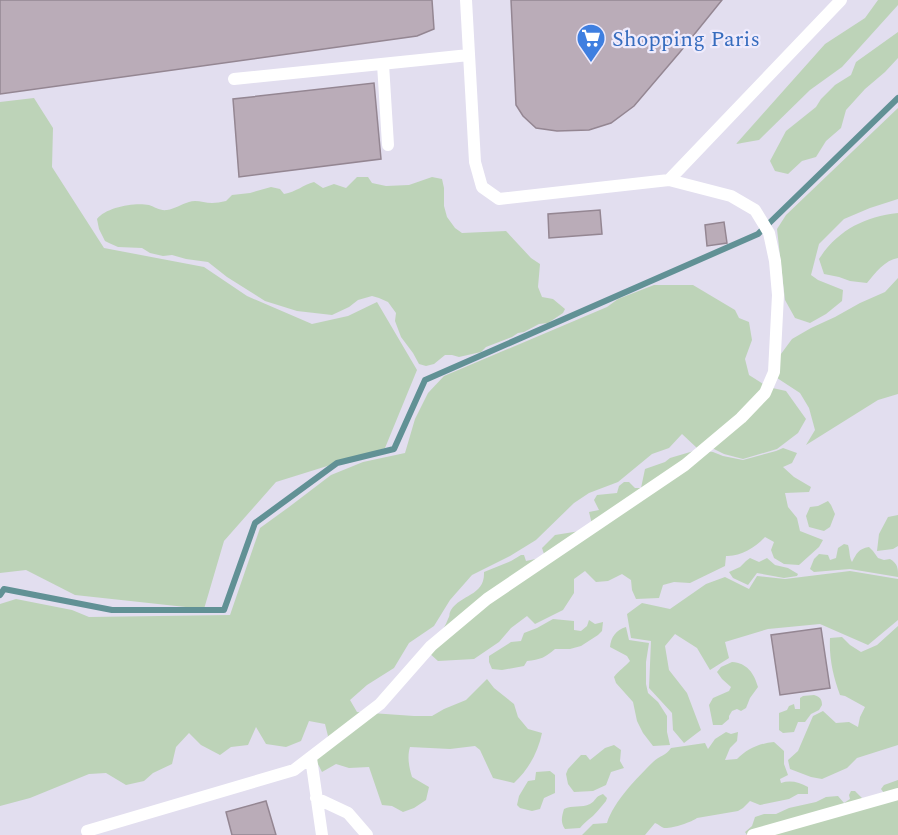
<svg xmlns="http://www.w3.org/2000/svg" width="898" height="835" font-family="Spectral,serif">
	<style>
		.green { fill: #bdd3b8 }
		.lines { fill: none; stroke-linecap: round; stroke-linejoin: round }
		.stream { stroke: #619195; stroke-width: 6 }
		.building { fill: #baacb8; stroke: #948692; stroke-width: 1.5 }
		.service { stroke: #fff; stroke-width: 12 }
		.labels { text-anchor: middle; stroke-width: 4.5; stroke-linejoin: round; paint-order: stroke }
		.shop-label { font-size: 22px; fill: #366cbe; stroke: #efebfc; text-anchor: start }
	</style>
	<rect width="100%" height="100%" fill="#e2deef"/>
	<path class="green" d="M 878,0 L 898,0 L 898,5 L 842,67 L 810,90 L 759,140 L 736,144 L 825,44 L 865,18 Z
		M 898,32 L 898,58 L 885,72 L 865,89 L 846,110 L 841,128 L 826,141 L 816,157 L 802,161 L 788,174 L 775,171 L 770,161 L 786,131 L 816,107 L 821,99 L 835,85 L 851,75 L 856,62 Z
		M 34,98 L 53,128 L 52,167 L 104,248 L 204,267 L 247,296 L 312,324 L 348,316 L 377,302 L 417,370 L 385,448 L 276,482 L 224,541 L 204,609 L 75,595 L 26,570 L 0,573 L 0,102 Z
		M 898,108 L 898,199 L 870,208 L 844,219 L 819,244 L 811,275 L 818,280 L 843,290 L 842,301 L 826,314 L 810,323 L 795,318 L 785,300 L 777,229 L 786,215 Z
		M 357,177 L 368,177 L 372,183 L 386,186 L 409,185 L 432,177 L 442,179 L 444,188 L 444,206 L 447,217 L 455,228 L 462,233 L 506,231 L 531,258 L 540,264 L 538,287 L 542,297 L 553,299 L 565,309 L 563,313 L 548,323 L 539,324 L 524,332 L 518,333 L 512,337 L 486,347 L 481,352 L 459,357 L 452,355 L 445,355 L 434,364 L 426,366 L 419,364 L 413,353 L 401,337 L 395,321 L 396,313 L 388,302 L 379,298 L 372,296 L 358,300 L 349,307 L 332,315 L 297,311 L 265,301 L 227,277 L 208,262 L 186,259 L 172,255 L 163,256 L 150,253 L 142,248 L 118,247 L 109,243 L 105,241 L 99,229 L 97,219 C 106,207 135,202 149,205 C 155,207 160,211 167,210 C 175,209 181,204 189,202 C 196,199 204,203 212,203 C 216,203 221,202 226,201 L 232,195 L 250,193 L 271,187 L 280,189 L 284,194 C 296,192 303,185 314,182 L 323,188 L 334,184 L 346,188 Z
		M 898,213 L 898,258 C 885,260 875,273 867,283 L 850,281 L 839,277 L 824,274 L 819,259 C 838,230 864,217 898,213 Z
		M 898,278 L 898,394 L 878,400 L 806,445 L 815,430 L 809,408 L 800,393 L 774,376 L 778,358 L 792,339 L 811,328 L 835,317 L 860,303 L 885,292 Z
		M 654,285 L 693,285 L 735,310 L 739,318 L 749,322 L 752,340 L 745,359 L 749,375 L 768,387 L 786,391 L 806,419 L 798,433 L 777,449 L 743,459 L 724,454 L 714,449 L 697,448 L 682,434 L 669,448 L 652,454 L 618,482 L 589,493 L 574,503 L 536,540 L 510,556 L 472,575 L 450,600 L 434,626 L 409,643 L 394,668 L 367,685 L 350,700 L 357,712 L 414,716 L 432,716 L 444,709 L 466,700 L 487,679 L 494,688 L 514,704 L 518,717 L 528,729 L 542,733 C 538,752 529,769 514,783 L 493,778 L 480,750 L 475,746 L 450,749 L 410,747 C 407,757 409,767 412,777 L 429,787 L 426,800 L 414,808 L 403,812 L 392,806 L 382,805 L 369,767 L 349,768 L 336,764 L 322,772 L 316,760 L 328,736 L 325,724 L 309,721 L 301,741 L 286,747 L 266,744 L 256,727 L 248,745 L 231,747 L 220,755 L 201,745 L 189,733 L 176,747 L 172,764 L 153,773 L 144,781 L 126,785 L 106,773 L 89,774 L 30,798 L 0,806 L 0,604 L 16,599 L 72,610 L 89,617 L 230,615 L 260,528 L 289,507 L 331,475 L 363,462 L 405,453 L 415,419 L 428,393 L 444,376 L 607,307 L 618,299 Z
		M 783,448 L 797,453 L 792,463 L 783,467 L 794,477 L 811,487 L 809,492 L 785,493 L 788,507 L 797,518 L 800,531 L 823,540 L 819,547 L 799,565 L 784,564 L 774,558 L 771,550 L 774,542 L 765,537 C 756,547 740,557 726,556 L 725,566 L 690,583 L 674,582 L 663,585 L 659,598 L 636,599 L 632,590 L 631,580 L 622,574 L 608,581 L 596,582 L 585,571 L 574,579 L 574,593 L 563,610 L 535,624 L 527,616 L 511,628 L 499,642 L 474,659 L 438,661 L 428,652 C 434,642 444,630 448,619 C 451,613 448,616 451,610 C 461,594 485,596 484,572 L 511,561 L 521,555 L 524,555 L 526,561 L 540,558 L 544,554 L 542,548 L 555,535 L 580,531 L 592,524 L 589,512 L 599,510 L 594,500 L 597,495 L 617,493 L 619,486 L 624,482 L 629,482 L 635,488 L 641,488 L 645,469 L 665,462 L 670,458 L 697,450 L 713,452 L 723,456 L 743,460 L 776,451 Z
		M 828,501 L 831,505 L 835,514 L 830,527 L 824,531 L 809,527 L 806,516 L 810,507 L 818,506 Z
		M 898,515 L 898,546 L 893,549 L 877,551 L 879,534 L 888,517 Z
		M 844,544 L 848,545 C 850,551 849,557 852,562 C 857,553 858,549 869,547 L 873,551 L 878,558 L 884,560 L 890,559 C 898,564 898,568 898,577 L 850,569 L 814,572 L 810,569 L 814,559 L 819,554 L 828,555 L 830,560 L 836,558 L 838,548 Z
		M 750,558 L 759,562 L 767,558 L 775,565 L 788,568 L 798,574 L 797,576 L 784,578 L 757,573 L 748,585 L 733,578 L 729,572 L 740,567 L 746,561 Z
		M 850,571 L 898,579 L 898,620 L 868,645 L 820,624 L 768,629 L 725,642 L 729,658 L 710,670 L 697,648 L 675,634 L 665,646 L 669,670 L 687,693 L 701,730 L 684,743 L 673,730 L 672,713 L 649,688 L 651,641 L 631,638 L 627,614 L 642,603 L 670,609 L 706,584 L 725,577 L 749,589 L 757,576 L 785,579 Z
		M 553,619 L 574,621 L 574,630 L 581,631 L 587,626 L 589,620 L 595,624 L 603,622 L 602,631 L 598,635 L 581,646 L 570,649 L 555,649 C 546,657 540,660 527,661 L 524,666 L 502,670 L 492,669 L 489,662 L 489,656 L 511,642 L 521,641 L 524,633 L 537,628 Z
		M 898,626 L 898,745 L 857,758 L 847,768 L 822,779 L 811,777 L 790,769 L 788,760 L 798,751 L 813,716 L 823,711 L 836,723 L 849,722 L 858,727 L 860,717 L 865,707 L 845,696 L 840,695 C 833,676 829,658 830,638 L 842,637 L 850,645 L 861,652 L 877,645 Z
		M 626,627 L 629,640 L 649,643 L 646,662 L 646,684 L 648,693 L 658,702 L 667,716 L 667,732 L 670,745 L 653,746 L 643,733 L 637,721 L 633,702 L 616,683 L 614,677 C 619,670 625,667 630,661 L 627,656 L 610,647 C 611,637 616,630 626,627 Z
		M 732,662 C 747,663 754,673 758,687 L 750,698 L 746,708 L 741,711 L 737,709 L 732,711 L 729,716 L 729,719 L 722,725 L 713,725 L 709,705 L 713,698 L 729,691 L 731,687 L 722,679 L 717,672 L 721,667 Z
		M 814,695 C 820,697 822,699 822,705 L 819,710 L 811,714 L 805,722 L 798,722 L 794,732 L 783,733 L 779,730 L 779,713 L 787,710 L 789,706 L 794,704 L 795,709 L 800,709 L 800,698 L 803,696 Z
		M 726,732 L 731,734 L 738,732 L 737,741 L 730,748 L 725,760 L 737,759 C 747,749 760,743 774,742 L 784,751 L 784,764 L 788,775 L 780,779 L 781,783 C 790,780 799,782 808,787 L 808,794 L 798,794 L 789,799 L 760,805 L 750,801 L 743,808 L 738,811 L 697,818 C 692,822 671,829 664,828 C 661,827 658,824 655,823 L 645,835 L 582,835 L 593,824 L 607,823 C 614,801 637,778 653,762 C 659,756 667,755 671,748 L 705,743 L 708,749 L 715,739 Z
		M 614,745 L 621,750 L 620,761 L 624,768 L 611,772 L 606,785 L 593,791 L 574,792 L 568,784 L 566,774 L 568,769 L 581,755 L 586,755 L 590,760 L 605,748 Z
		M 550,771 L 555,775 L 555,793 L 544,798 L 540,809 L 532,811 L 520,808 L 517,805 L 519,796 L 528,781 L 535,780 L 536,772 Z
		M 898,780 L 898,835 L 747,835 L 745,832 L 752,826 L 755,817 L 764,814 L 776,814 L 789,808 L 816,802 L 826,797 L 838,796 L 844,803 L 850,799 L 849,795 L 851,791 L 855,791 L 864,800 L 884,793 L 881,789 L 884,785 Z
		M 603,794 L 607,798 L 606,801 C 600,808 595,815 588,820 C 585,823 582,825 580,828 L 565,829 C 560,822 562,816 564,809 C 572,805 582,808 590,804 C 597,800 594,797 603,794 Z"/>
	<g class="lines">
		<path class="stream" d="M 0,595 L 4,589 L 112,610 L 224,610 L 255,523 L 337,463 L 394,449 L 425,380 L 758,234 L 898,98"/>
	</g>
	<path class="building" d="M 0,0 L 432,0 L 434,29 L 417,36 L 0,94 Z
		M 511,0 L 722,0 L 680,52 L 634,106 L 611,123 L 589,130 L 557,131 L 536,128 L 523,116 L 516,105 Z
		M 374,83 L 381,159 L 239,177 L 233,99 Z
		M 600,210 L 602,234 L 549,238 L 548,214 Z
		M 724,222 L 727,243 L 707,246 L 705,225 Z
		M 821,628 L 830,688 L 780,695 L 771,635 Z
		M 266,801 L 276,835 L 232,835 L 226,812 Z"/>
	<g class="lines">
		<path class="service" d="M 466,0 L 475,162 L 482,187 L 499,199 L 669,180 L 841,0
			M 383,64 L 388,145
			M 234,79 L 469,55
			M 311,758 L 322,835
			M 316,798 L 348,813 L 367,835
			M 87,831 L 294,770 L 380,704 L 431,646 L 487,599 L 685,465 L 741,418 L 765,393 L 774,372 L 778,295 L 775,261 L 769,233 L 755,210 L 731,196 L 669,180
			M 753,835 L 898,794"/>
	</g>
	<defs>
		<g id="supermarket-pin" transform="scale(1.5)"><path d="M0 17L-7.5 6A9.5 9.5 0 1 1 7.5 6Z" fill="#3f7fe0" stroke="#efebfc"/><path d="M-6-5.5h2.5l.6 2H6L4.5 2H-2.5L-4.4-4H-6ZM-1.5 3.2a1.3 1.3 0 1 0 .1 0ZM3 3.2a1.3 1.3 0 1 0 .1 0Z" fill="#fff"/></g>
	</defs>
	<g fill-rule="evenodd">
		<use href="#supermarket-pin" x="591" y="38"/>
	</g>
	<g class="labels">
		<g class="shop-label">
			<text x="612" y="46">Shopping Paris</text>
		</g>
	</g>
</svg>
